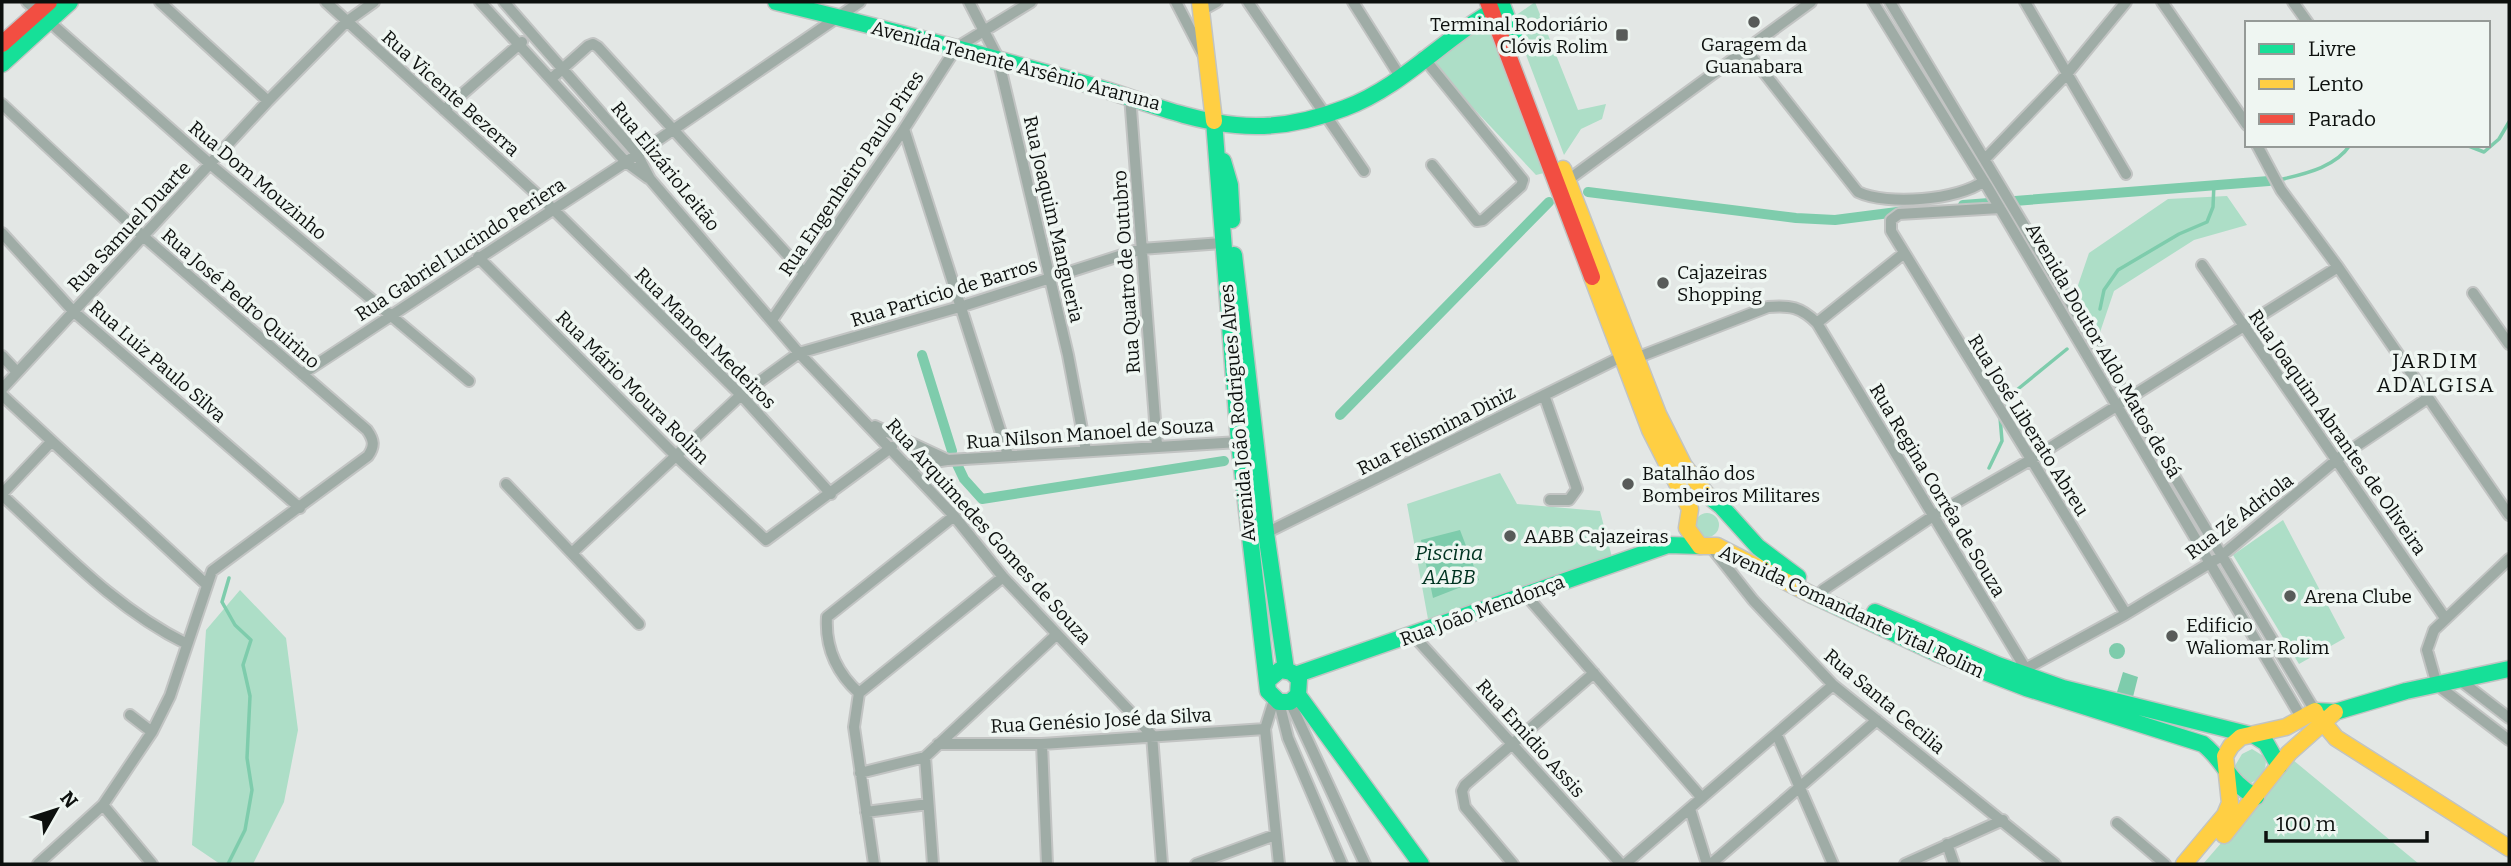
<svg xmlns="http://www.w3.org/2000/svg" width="2511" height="866" font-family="Bitter,serif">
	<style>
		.green { fill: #addec7 }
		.water { fill: #7eccac }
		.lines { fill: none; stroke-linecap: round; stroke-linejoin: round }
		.stream { stroke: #7eccac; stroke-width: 3.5 }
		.canal { stroke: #7eccac; stroke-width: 10 }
		.street-casing { stroke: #c2c4c3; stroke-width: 14 }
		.fast-casing { stroke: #c2c4c3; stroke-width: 19 }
		.slow-casing { stroke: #c2c4c3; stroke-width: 19 }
		.jam-casing { stroke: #c2c4c3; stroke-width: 19 }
		.street { stroke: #9faca6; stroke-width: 10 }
		.fast { stroke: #16e098; stroke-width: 16 }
		.slow { stroke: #ffcf43; stroke-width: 16 }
		.jam { stroke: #f24e42; stroke-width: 16 }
		.poi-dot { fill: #585b59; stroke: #eff6f2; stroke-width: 2.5 }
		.labels { text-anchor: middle; stroke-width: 7; stroke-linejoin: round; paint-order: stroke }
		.poi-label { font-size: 19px; fill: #0d100e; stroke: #eff6f2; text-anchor: start }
		.street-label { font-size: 19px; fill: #0d100e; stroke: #eff6f2 }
		.neighbourhood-label { font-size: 21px; letter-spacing: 2px; fill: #0d100e; stroke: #eff6f2 }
		.water-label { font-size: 21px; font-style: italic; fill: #003321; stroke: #eff6f2 }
	</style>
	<rect width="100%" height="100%" fill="#e3e7e5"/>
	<path class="green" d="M 1535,2 L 1578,110 L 1606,104 L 1602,119 L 1581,129 L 1564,155 L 1512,18 Z
		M 1489,23 L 1544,173 L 1536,175 L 1429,61 Z
		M 2227,196 L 2247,225 L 2194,240 L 2114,291 L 2096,344 L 2075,294 L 2089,253 L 2168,199 Z
		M 1500,473 L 1517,504 L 1600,511 L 1613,561 L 1428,619 L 1407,504 Z
		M1695 525a12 12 0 1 1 24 0a12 12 0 1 1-24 0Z
		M 2283,520 L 2345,638 L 2299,664 L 2233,555 Z
		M 240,590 L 286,638 L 298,730 L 284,802 L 253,864 L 220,864 L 192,845 L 206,630 Z
		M 2252,749 L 2265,757 C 2269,771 2257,782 2244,786 L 2233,769 L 2242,754 Z
		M 2293,760 L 2419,864 L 2203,864 Z"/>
	<path class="water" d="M 1460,530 L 1479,580 L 1433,598 L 1421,540 Z
		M2109 651a8 8 0 1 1 16 0a8 8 0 1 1-16 0Z
		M 2123,672 L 2138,677 L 2133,697 L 2117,692 Z"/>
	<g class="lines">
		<path class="stream" d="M 2466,145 L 2484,152 L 2499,139 L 2509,122
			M 2279,180 C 2303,174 2335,168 2350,145
			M 2100,309 L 2104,290 L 2118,270 L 2179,234 L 2207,222 L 2213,207 L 2214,183
			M 2004,407 L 2018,389 L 2067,349
			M 1989,468 L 2002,441 L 2000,417
			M 228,864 L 245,830 L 252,790 L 247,758 L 250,696 L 243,665 L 251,640 L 235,625 L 222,602 L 229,578"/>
		<path class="canal" d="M 1588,192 L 1796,218 L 1835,220 L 1905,211
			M 1963,205 L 2269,181
			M 922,355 L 952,451
			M 1340,415 L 1549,202
			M 955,460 L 964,479 L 982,499 L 1224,461"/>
		<g class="street-casing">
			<path id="street" d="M 27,2 L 210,164 L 469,381
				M 160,2 L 268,101
				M 326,2 L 553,209 L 741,395 L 831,494
				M 480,2 L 626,162 L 648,178
				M 504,2 L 637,154 L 650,179 L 799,353 L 954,516 L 1003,577 L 1152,735
				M 969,2 L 998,58 L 1068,355 L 1086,451
				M 1176,2 L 1203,54
				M 1248,2 L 1364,171
				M 1353,2 L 1401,78
				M 1873,2 L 1988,188 L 2301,717
				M 1890,2 L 2315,711
				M 2025,2 L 2126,174
				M 2162,2 L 2247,125
				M 2293,2 L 2308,23
				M 1201,11 L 1217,2
				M 1747,51 L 1858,192 C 1887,206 1959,200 1984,181
				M 1423,57 L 1523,180 L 1521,186 L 1483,220 L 1477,221 L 1432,165
				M 551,79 L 588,46 L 593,44 L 598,47 L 804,273
				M 1130,96 L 1157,446
				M 2,104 L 143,236 L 367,430 C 374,440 375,446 368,456 L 212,571 L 170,696 L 152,732 L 103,805 L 152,864
				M 444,110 L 522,42
				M 904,129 L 1008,455
				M 2257,145 L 2281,190 L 2338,267 L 2509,515
				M 1986,158 L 2066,75 L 2126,2
				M 1568,180 L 1811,2
				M 2000,208 L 1899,214 L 1891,220 L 1891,231 L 2126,614
				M 2,233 L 73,311 L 300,508
				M 478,257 L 676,456 L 766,540 L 892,447
				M 2202,265 L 2445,618
				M 2473,293 L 2509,344
				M 772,320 L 904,129 L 956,48 L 1031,2
				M 1817,323 L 1903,254
				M 2,356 L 17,372
				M 1636,358 L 1768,307 C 1790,305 1801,307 1817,323 L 2030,676
				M 302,374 L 626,162 L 860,2
				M 2,389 L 268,101 L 346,22 L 374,2
				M 2,395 L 207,585
				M 1544,395 L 1577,489 L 1569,500 L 1550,500
				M 875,426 L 948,460 L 1239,442
				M 908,466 L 947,460
				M 506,484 L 639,624
				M 2,494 L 51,442
				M 2,495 C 61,549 114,608 187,644
				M 1266,533 L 1621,357
				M 1711,547 L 1753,600 L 1833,685 L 2055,864
				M 573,552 L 741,395 L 799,353 L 963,306 L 1141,249 L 1222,243
				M 2509,559 L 2434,630 L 2427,650 L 2437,685 L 2509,740
				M 1823,590 L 1933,516 L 2032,459 L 2338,267
				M 1525,594 L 1702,798
				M 1413,635 L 1621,864
				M 2025,669 L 2126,614 L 2220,557 L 2340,457 L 2428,398
				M 2461,681 L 2509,718
				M 859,693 C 837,673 825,648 827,617 L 954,516
				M 859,693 L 1003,577
				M 859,693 L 854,727 L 874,864
				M 1274,700 L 1265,729 L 1279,864
				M 1279,702 L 1288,738 L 1342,864
				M 1290,702 L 1365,864
				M 130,715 L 152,732
				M 1152,735 L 1162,864
				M 1777,735 L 1833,864
				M 938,744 L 1042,744 L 1265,729
				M 1042,744 L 1047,864
				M 925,757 L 933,864
				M 860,773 L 925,757 L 1056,635
				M 1690,809 L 1707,864
				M 866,812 L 928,804
				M 2117,823 L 2165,864
				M 1947,844 L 1954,864
				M 38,864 L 103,805
				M 1196,864 L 1275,835
				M 1513,864 L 1465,807 L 1462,791 L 1465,785 L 1594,673
				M 1625,864 L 1833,685
				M 1711,864 L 1877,720
				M 1905,864 L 2003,820"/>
		</g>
		<g class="fast-casing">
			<path id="fast" d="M 776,2 C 879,27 981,54 1083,83 C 1134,97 1183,120 1236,125 C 1273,129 1311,121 1345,108 C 1404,86 1445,36 1500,7
				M 1501,2 L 1517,44
				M 2,64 L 70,2
				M 1214,121 L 1239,442 L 1268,691 L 1279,702 L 1290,702 L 1298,695 L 1299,679 L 1291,672 L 1280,670 L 1268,680
				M 1223,161 L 1230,185 L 1232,220
				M 1234,255 L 1266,533 L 1286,670
				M 1707,495 L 1721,506 L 1758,547 L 1798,577
				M 1812,595 L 1938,654 L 2026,688 L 2203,744 C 2226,762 2228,783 2256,797
				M 1875,612 L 1998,665 L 2063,688 L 2255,736 L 2266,743 L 2279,766
				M 1295,675 L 1668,545 L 1700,546
				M 1298,695 L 1421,864
				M 2315,711 L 2335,712 L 2406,691 L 2509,669"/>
		</g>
		<g class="slow-casing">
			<path id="slow" d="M 1200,2 L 1214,121
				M 1563,169 L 1658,414 L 1684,466 L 1707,495
				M 1592,277 L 1650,430 L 1690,509 L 1687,528 L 1700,546 L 1717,546 L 1812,595
				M 2317,715 L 2336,738 L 2509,848
				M 2224,835 L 2289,753 L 2335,712
				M 2184,864 L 2225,815 L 2230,803 L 2225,756 L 2231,746 L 2241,737 L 2286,727 L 2315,711"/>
		</g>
		<g class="jam-casing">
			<path id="jam" d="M 1488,2 L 1592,277
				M 2,44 L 49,2"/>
		</g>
		<use href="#street" class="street"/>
		<use href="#fast" class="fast"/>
		<use href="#slow" class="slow"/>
		<use href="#jam" class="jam"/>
	</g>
	<g class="poi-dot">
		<circle cx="1754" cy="22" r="7"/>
		<rect x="1615" y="28" width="14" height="14" rx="3.5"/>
		<circle cx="1663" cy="283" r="7"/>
		<circle cx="1628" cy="484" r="7"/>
		<circle cx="1510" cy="536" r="7"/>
		<circle cx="2290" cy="596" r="7"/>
		<circle cx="2172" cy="636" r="7"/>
	</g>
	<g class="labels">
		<g class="poi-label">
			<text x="1608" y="31" text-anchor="end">Terminal Rodoriário<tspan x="1608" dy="22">Clóvis Rolim</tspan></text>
			<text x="1754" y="51" text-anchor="middle">Garagem da<tspan x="1754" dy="22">Guanabara</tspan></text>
			<text x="1677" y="279">Cajazeiras<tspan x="1677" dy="22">Shopping</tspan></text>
			<text x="1642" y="480">Batalhão dos<tspan x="1642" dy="22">Bombeiros Militares</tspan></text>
			<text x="1524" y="543">AABB Cajazeiras</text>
			<text x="2304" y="603">Arena Clube</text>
			<text x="2186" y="632">Edificio<tspan x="2186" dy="22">Waliomar Rolim</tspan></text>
		</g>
		<g class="street-label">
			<text transform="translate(1016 65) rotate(15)" y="7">Avenida Tenente Arsênio Araruna</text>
			<text transform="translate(451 93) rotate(42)" y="7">Rua Vicente Bezerra</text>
			<text transform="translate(666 166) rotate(51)" y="7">Rua ElizárioLeitão</text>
			<text transform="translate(851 173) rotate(-56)" y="7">Rua Engenheiro Paulo Pires</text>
			<text transform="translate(258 180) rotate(40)" y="7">Rua Dom Mouzinho</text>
			<text transform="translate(1054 219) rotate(77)" y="7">Rua Joaquim Mangueria</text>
			<text transform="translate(129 226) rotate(-47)" y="7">Rua Samuel Duarte</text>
			<text transform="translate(460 249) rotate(-33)" y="7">Rua Gabriel Lucindo Periera</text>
			<text transform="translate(1126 272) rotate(-94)" y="7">Rua Quatro de Outubro</text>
			<text transform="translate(944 292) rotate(-17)" y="7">Rua Particio de Barros</text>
			<text transform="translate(241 298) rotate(41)" y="7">Rua José Pedro Quirino</text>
			<text transform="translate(706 338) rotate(45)" y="7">Rua Manoel Medeiros</text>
			<text transform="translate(2104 350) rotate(60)" y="7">Avenida Doutor Aldo Matos de Sá</text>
			<text transform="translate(158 361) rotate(41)" y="7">Rua Luiz Paulo Silva</text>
			<text transform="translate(633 387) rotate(45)" y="7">Rua Mário Moura Rolim</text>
			<text transform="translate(1237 413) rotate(-95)" y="7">Avenida João Rodrigues Alves</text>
			<text transform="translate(2029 425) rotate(58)" y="7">Rua José Liberato Abreu</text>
			<text transform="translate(1436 430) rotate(-27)" y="7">Rua Felismina Diniz</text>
			<text transform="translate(2338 432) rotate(55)" y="7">Rua Joaquim Abrantes de Oliveira</text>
			<text transform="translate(1090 433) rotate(-4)" y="7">Rua Nilson Manoel de Souza</text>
			<text transform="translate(1938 490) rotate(59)" y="7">Rua Regina Corrêa de Souza</text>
			<text transform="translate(2239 516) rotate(-37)" y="7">Rua Zé Adriola</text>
			<text transform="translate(989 531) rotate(48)" y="7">Rua Arquimedes Gomes de Souza</text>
			<text transform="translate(1482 610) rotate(-20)" y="7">Rua João Mendonça</text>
			<text transform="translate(1852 611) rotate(25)" y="7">Avenida Comandante Vital Rolim</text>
			<text transform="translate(1885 701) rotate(40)" y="7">Rua Santa Cecilia</text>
			<text transform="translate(1101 720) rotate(-3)" y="7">Rua Genésio José da Silva</text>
			<text transform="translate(1531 738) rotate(48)" y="7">Rua Emidio Assis</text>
		</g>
		<g class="neighbourhood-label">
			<text x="2436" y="368">JARDIM<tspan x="2436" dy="24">ADALGISA</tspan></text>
		</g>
		<g class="water-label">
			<text x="1449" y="560">Piscina<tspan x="1449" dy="24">AABB</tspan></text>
		</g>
	</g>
	<rect width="2511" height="866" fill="none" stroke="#0d100e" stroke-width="7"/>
	<rect x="2245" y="21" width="245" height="126" fill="#eff6f2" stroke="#959a97" stroke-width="2"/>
	<rect x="2259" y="44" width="35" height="10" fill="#16e098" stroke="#959a97" stroke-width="2"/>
	<text x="2308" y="56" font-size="21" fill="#0d100e">Livre</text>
	<rect x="2259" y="79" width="35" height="10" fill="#ffcf43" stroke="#959a97" stroke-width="2"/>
	<text x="2308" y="91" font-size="21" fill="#0d100e">Lento</text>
	<rect x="2259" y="114" width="35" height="10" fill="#f24e42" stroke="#959a97" stroke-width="2"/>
	<text x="2308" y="126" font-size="21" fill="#0d100e">Parado</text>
	<g transform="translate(56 810) rotate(51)" stroke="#eff6f2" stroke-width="5" paint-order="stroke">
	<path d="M0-5L12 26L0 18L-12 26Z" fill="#0d100e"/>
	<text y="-10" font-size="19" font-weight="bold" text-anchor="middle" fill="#0d100e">N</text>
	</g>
	<path d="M2266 831v10h161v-10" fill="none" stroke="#0d100e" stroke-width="3.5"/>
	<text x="2276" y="831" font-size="21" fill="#0d100e" stroke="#eff6f2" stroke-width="5" paint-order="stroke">100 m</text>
</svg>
